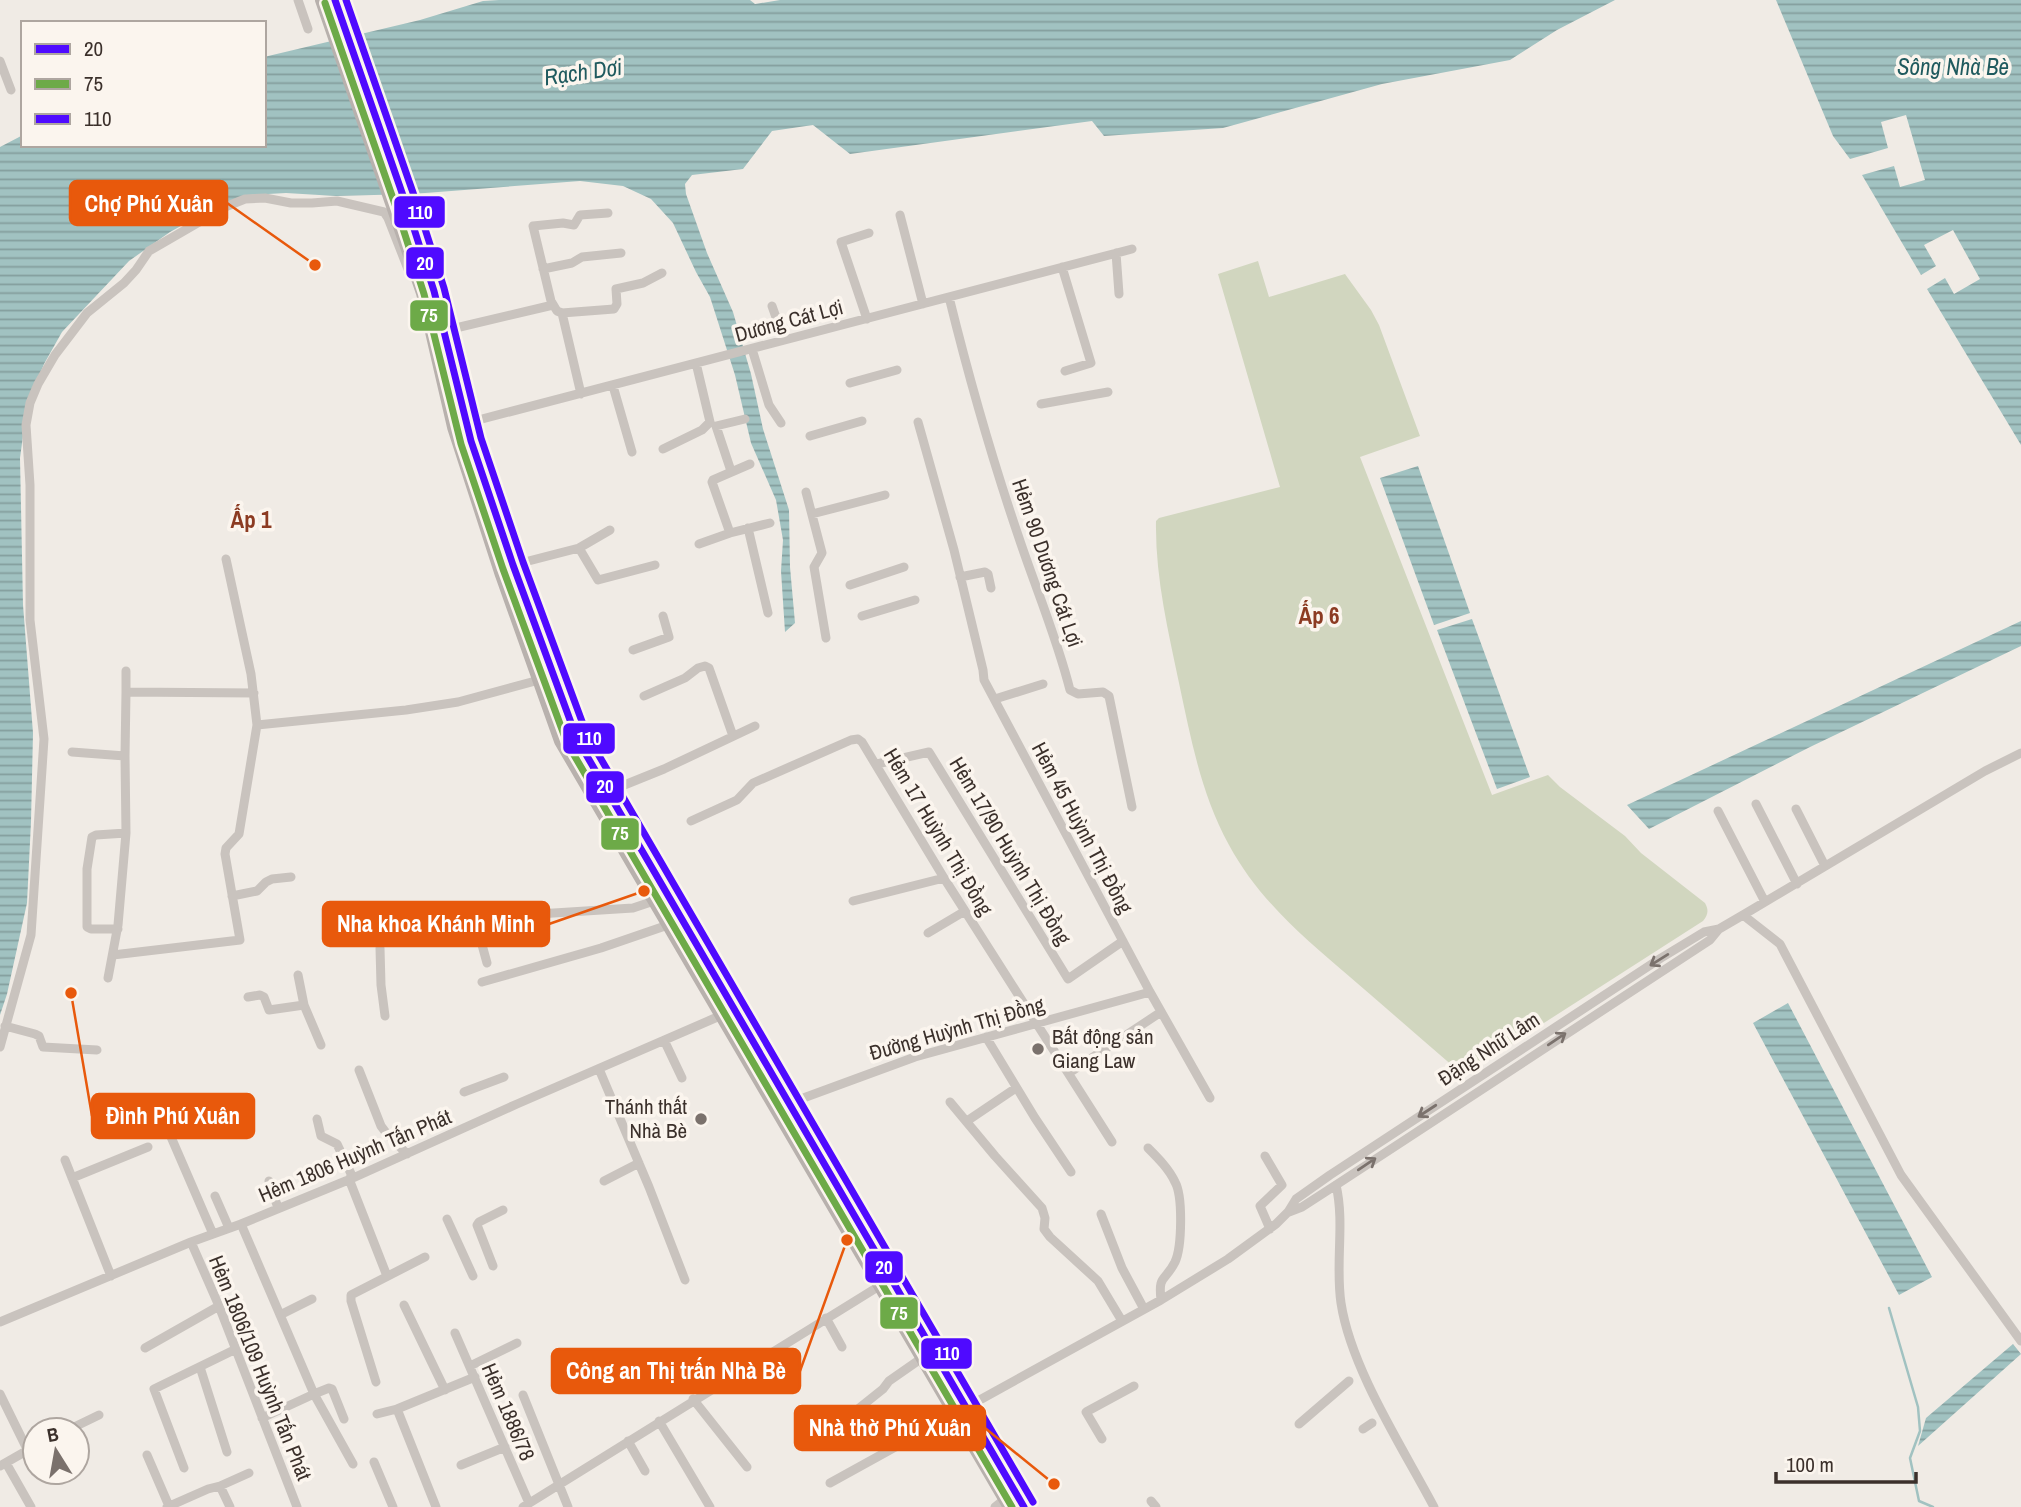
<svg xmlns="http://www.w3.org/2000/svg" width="2021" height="1507" font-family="'Archivo Narrow',sans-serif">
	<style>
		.grass { fill: #d1d6bf }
		.water { fill: url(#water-rules) }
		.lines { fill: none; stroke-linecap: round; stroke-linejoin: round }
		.stream { stroke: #a1c2c1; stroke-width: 2.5 }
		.street { stroke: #c9c3be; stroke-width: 9 }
		.primary { stroke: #b8b1ad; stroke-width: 14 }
		.bus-1-casing { stroke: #fbf5ee; stroke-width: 12 }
		.bus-2-casing { stroke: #fbf5ee; stroke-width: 12 }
		.bus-3-casing { stroke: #fbf5ee; stroke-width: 12 }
		.bus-1 { stroke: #4f0aff; stroke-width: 7 }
		.bus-2 { stroke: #6daa48; stroke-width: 7 }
		.bus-3 { stroke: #4f0aff; stroke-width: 7 }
		.oneway { stroke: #7b726d }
		.poi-dot { fill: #7a716c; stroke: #fbf5ee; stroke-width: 2.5 }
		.labels { text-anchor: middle; stroke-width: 7; stroke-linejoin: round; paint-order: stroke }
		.street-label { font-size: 21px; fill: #3b302b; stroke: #fbf5ee }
		.poi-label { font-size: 21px; fill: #3b302b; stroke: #fbf5ee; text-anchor: start }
		.water-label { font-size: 23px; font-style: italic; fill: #1f5a5e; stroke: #fbf5ee }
		.neighbourhood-label { font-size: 23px; font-weight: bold; fill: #8c3b22; stroke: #fbf5ee }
		.leader { fill: none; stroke: #e8590c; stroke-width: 2.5 }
		.callout-dot { fill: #e8590c; stroke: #fbf5ee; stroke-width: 2.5 }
		.callout { fill: #e8590c; stroke: #e8590c; stroke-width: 2.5 }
		.callout-label { font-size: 23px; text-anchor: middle; font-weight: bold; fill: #fff }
		.line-badge { stroke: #fbf5ee; stroke-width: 2.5 }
		.badge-label { font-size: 19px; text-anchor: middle; font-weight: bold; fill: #fff }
	</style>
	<defs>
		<pattern id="water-rules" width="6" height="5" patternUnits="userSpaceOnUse" patternTransform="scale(1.75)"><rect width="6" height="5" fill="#a1c2c1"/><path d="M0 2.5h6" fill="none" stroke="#849e9d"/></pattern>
	</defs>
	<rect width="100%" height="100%" fill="#f0ebe5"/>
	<path class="grass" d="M 1258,261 L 1269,297 L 1345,274 L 1371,310 L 1379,325 L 1420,436 L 1360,457 L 1492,795 L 1548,775 L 1560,787 L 1625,836 L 1641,853 L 1705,903 C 1709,910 1708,915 1703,921 L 1469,1071 L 1454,1067 C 1419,1037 1385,1007 1350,977 C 1304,938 1258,899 1229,845 C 1201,794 1191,739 1179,683 C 1168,630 1155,576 1156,521 L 1159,518 L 1280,487 L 1218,274 Z"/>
	<path class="water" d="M 499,0 L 750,0 L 755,4 L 780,0 L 1615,0 L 1557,30 L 1510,60 L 1382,84 L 1223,128 L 1104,136 L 1092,121 L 850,154 L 813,125 L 772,131 L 743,169 L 692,175 L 685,184 L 686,194 L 707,253 L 733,312 L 751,374 L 763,429 L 789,510 L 790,567 L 795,623 L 785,632 L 781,571 L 783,540 L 776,500 L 751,443 L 735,375 L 710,297 L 696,272 L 673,223 L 651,199 L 623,186 L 580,181 L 412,194 L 336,196 L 286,193 L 249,195 L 215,207 L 170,232 L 129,261 L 62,332 L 44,364 L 27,406 L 20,458 L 23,605 L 33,733 L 31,822 L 27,903 L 7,994 L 0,1015 L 0,147 L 23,135 L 23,145 L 264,145 L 264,57 L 420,20 L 483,1 Z
		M 1776,0 L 2021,0 L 2021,445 L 1927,289 L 1945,278 L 1954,294 L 1980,279 L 1953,230 L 1924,245 L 1936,266 L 1921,275 L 1862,175 L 1894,166 L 1900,187 L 1925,180 L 1906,115 L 1881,122 L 1888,148 L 1850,159 L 1833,136 Z
		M 1418,466 L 1470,613 L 1434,625 L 1380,478 Z
		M 1472,619 L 1530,777 L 1497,789 L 1437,630 Z
		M 2021,621 L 2021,646 L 1810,747 L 1649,829 L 1627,805 Z
		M 1788,1003 L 1932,1277 L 1899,1295 L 1753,1023 Z
		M 2013,1344 L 2021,1354 L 1918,1446 L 1926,1418 Z"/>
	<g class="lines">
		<path class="stream" d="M 1889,1308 L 1918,1407 L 1920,1431 L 1910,1458 L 1919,1501 L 1933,1507"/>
		<path class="street" d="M 298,0 L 308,29
			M 0,61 L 11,90
			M 900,215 L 923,304
			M 1116,253 L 1119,294
			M 1062,267 L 1091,363 L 1065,371
			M 543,269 L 572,263 L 582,257 L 621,253
			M 949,297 C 969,378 992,459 1019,538 C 1036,589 1057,638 1070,690 L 1078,694 L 1103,692 L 1109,696 L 1132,807
			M 772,306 L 784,340
			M 562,313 L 614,309 L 617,304 L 616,289 L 643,283 L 662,273
			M 867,319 L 841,242 L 869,233
			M 443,331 L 553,305
			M 752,349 L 769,405 L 781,423
			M 850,383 L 897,370
			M 613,386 L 632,452
			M 581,394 L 562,313 L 557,311 L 551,301 L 533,226 L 563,223 L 574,225 L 580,215 L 608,213
			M 1041,404 L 1108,392
			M 918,422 L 954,550 L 983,670 L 984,680 L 1150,992 L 1210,1098
			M 463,424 L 1132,249
			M 810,436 L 862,421
			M 663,449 L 702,430 L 710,422 L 696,363
			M 731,471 L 716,426 L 745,419
			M 806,492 L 822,553 L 814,567 L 826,638
			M 812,514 L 885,495
			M 748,528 L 768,613
			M 730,533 L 712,482 L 713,480 L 750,464
			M 699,544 L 730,533 L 770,523
			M 579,548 L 610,530
			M 513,565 L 579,548 L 598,580 L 655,565
			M 960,577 L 985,572 L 988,574 L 991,588
			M 850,585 L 904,567
			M 862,616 L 915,600
			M 633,650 L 669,637 L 663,616
			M 126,671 L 126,692
			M 644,696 L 685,678 L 698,668 L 705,666 L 709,668 L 733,736
			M 995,699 L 1043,684
			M 257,725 L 406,710 L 458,702 L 539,680
			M 72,752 L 125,756
			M 877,764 L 929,752 L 1068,979 L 1123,941
			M 607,792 L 664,769 L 755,726
			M 1756,804 L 1797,884
			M 1796,809 L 1825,866
			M 1718,811 L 1765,902
			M 691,821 L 737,800 L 753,783 L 851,740 L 858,739 L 862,742 L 944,878 L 1112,1142
			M 232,896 L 257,891 L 266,882 L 272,879 L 291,877
			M 853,901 L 944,878
			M 1743,915 L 1780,944 L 1901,1175 L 2021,1341
			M 118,929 L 91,929 L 87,927 L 87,869 L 92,837 L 96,835 L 126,833
			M 928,933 L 965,911
			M 380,948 L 381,985 L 385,1016
			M 113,955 L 240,940 L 225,854 L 226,848 L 239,834 L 257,725 L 251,674 L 226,559
			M 487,963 L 476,923 L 477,920 L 538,914 L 633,908 L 654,901
			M 108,978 L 118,925 L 126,833 L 125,756 L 126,692 L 254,693
			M 482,982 L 601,948 L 668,925
			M 248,997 L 260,995 L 264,997 L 269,1010 L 304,1005 L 298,975
			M 304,1005 L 321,1045
			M 5,1026 L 35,1034 L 39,1036 L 43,1047 L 97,1050
			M 986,1037 L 1035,1118 L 1071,1172
			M 664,1040 L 682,1078
			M 0,1047 L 31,935 L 44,739 L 30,620 L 30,485 L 26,425 L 30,403 L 38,384 L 55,355 L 87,313 L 124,283 L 136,270 L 149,251 L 225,207 L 245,199 L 265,198 L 291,203 L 312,203 L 337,201 L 384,212 L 388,218 L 408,269
			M 599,1069 L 649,1187 L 685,1280
			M 359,1070 L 381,1126 L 387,1134 L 407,1154
			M 1069,1073 L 1161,1012
			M 464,1092 L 504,1077
			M 950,1102 L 995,1156 L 1042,1208 L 1045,1218 L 1044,1229 L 1050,1237 L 1098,1281 L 1122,1321
			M 787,1104 L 915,1057 L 1150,992
			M 317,1119 L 321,1136 L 337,1144 L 353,1178
			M 967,1121 L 1016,1088
			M 168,1130 L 213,1234
			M 1148,1148 C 1158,1158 1169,1169 1175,1182 C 1183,1196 1182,1247 1175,1262 C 1165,1282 1158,1274 1161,1300
			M 1265,1156 L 1282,1185 L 1260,1206 L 1270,1229
			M 65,1160 L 111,1276
			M 72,1178 L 148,1147
			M 349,1179 L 387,1276
			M 269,1181 L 278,1208
			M 604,1181 L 639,1163
			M 1336,1185 C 1345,1223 1335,1264 1341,1303 C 1351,1369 1403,1448 1434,1507
			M 215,1196 L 229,1228
			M 1289,1212 L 1302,1207 L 1336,1185 L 1710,940 L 1719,929
			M 1101,1214 L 1122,1268 L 1144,1309
			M 447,1219 L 473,1276
			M 241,1224 L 314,1394 L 262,1418
			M 191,1242 L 219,1306 L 297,1507
			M 493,1266 L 477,1225 L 479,1222 L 503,1210
			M 404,1305 L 445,1390
			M 280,1315 L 312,1299
			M 826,1318 L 842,1347
			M 0,1322 L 191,1242 L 241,1224 L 353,1178 L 517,1104 L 722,1015
			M 455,1333 L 529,1503
			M 145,1348 L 219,1306
			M 470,1366 L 517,1343
			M 200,1367 L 227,1452
			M 376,1382 L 351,1301 L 351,1295 L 425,1257
			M 0,1394 L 27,1449
			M 523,1395 L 568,1507
			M 693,1399 L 747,1467
			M 967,1407 L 1161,1300 L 1228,1259 L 1276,1224 L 1288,1212 L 1296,1199 L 1330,1175 L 1661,958 L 1704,932 L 1719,929 L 1743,915 L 1985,771 L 2021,753
			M 397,1409 L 436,1507
			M 858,1409 L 883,1389 L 889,1381 L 922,1358
			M 377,1414 L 397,1409 L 475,1377
			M 344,1419 L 332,1389 L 329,1388 L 314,1394 L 353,1464
			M 659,1421 L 710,1507
			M 1299,1424 L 1349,1381
			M 1363,1429 L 1372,1423
			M 68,1430 L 99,1415
			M 1102,1439 L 1086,1412 L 1134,1386
			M 628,1441 L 645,1471
			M 147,1455 L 169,1506
			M 374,1462 L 393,1507
			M 6,1463 L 31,1507
			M 461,1465 L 505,1447
			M 0,1466 L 35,1446
			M 184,1468 L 154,1389 L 234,1350
			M 830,1483 L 955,1414
			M 220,1486 L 249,1473
			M 1151,1501 L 1156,1507
			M 167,1507 L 208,1489 L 220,1486 L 230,1507
			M 523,1507 L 881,1285
			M 995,1507 L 1005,1499"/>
		<path class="primary" d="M 322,0 L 423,293 L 454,427 L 502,575 L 561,741 L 1010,1507
			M 335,0 L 408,210 L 434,291 L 448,353 L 471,441 L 513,565 L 577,739 L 1024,1507"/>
		<g class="bus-1-casing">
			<path id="bus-1" d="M 335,0 L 408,210 L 434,291 L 471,441 L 513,565 L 577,739 L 1024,1507"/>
		</g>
		<g class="bus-2-casing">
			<path id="bus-2" d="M 325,3 L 398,213 L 424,294 L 461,444 L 503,569 L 567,743 L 1012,1507"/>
		</g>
		<g class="bus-3-casing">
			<path id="bus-3" d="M 346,0 L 418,207 L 444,288 L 481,438 L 523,562 L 587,735 L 1033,1502"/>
		</g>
		<use href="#bus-1" class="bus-1"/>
		<use href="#bus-2" class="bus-2"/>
		<use href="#bus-3" class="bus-3"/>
	</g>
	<defs><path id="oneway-shaft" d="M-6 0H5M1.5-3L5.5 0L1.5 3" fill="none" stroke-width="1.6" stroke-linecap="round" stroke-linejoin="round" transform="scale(1.75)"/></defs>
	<g class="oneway">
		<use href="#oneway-shaft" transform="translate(1659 960) rotate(148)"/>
		<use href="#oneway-shaft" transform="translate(1557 1039) rotate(-34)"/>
		<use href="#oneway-shaft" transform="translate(1427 1111) rotate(147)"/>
		<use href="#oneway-shaft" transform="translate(1367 1164) rotate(-34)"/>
	</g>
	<g class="poi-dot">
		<circle cx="1038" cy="1049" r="7"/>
		<circle cx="701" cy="1119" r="7"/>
	</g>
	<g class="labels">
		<g class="street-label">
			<text transform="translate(789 321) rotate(-15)" y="7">Dương Cát Lợi</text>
			<text transform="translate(1047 563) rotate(71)" y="7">Hẻm 90 Dương Cát Lợi</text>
			<text transform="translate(1082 828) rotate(62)" y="7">Hẻm 45 Huỳnh Thị Đồng</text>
			<text transform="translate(938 832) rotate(59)" y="7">Hẻm 17 Huỳnh Thị Đồng</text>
			<text transform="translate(1010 851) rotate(59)" y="7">Hẻm 17/90 Huỳnh Thị Đồng</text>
			<text transform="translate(957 1029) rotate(-16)" y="7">Đường Huỳnh Thị Đồng</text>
			<text transform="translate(1489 1049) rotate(-33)" y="7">Đặng Nhữ Lâm</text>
			<text transform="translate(355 1156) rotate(-23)" y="7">Hẻm 1806 Huỳnh Tấn Phát</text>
			<text transform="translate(260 1368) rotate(68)" y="7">Hẻm 1806/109 Huỳnh Tấn Phát</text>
			<text transform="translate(508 1412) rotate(67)" y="7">Hẻm 1886/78</text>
		</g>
		<g class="poi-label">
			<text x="1052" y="1044">Bất động sản<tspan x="1052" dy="24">Giang Law</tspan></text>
			<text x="687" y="1114" text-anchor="end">Thánh thất<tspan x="687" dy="24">Nhà Bè</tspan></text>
		</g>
		<g class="water-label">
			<text x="1953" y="75">Sông Nhà Bè</text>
			<text transform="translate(583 72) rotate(-8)" y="8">Rạch Dơi</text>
		</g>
		<g class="neighbourhood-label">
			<text x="251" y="528">Ấp 1</text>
			<text x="1319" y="624">Ấp 6</text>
		</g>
	</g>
	<path class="leader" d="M315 265L227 203M644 891L549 924M71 993L92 1116M847 1240L800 1371M1054 1484L985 1428"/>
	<g class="callout-dot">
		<circle cx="315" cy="265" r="7"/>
		<circle cx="644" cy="891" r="7"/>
		<circle cx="71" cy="993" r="7"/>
		<circle cx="847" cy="1240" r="7"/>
		<circle cx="1054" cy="1484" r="7"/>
	</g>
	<g class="callout">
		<rect x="70" y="181" width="157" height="44" rx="7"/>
		<rect x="323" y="902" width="226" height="44" rx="7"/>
		<rect x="92" y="1094" width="162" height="44" rx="7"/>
		<rect x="552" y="1349" width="248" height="44" rx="7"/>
		<rect x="795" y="1406" width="190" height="44" rx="7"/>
	</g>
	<g class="callout-label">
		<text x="149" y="212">Chợ Phú Xuân</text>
		<text x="436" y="932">Nha khoa Khánh Minh</text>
		<text x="173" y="1124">Đình Phú Xuân</text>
		<text x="676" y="1379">Công an Thị trấn Nhà Bè</text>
		<text x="890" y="1436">Nhà thờ Phú Xuân</text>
	</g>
	<g class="line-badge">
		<rect x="393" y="195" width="53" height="34" rx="7" fill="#4f0aff"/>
		<rect x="405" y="246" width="40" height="34" rx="7" fill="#4f0aff"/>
		<rect x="409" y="299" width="40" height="33" rx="7" fill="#6daa48"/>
		<rect x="562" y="722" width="54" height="33" rx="7" fill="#4f0aff"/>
		<rect x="585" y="770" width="40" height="34" rx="7" fill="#4f0aff"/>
		<rect x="600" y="817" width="40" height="34" rx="7" fill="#6daa48"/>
		<rect x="864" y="1250" width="40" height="34" rx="7" fill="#4f0aff"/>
		<rect x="879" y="1296" width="40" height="34" rx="7" fill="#6daa48"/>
		<rect x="920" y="1337" width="53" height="33" rx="7" fill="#4f0aff"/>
	</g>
	<g class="badge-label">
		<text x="420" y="219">110</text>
		<text x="425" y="270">20</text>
		<text x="429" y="322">75</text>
		<text x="589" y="745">110</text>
		<text x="605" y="793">20</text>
		<text x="620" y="840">75</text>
		<text x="884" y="1274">20</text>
		<text x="899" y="1320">75</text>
		<text x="947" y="1360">110</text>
	</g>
	<rect x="21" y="21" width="245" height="126" fill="#fbf5ee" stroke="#aea6a0" stroke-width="2"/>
	<rect x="35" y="44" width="35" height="10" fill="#4f0aff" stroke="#aea6a0" stroke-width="2"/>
	<text x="84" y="56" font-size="21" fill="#3b302b">20</text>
	<rect x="35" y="79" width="35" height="10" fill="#6daa48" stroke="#aea6a0" stroke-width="2"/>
	<text x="84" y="91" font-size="21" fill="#3b302b">75</text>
	<rect x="35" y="114" width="35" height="10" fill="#4f0aff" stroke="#aea6a0" stroke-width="2"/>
	<text x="84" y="126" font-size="21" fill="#3b302b">110</text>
	<g transform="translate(56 1451) rotate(349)"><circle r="33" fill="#fbf5ee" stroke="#aea6a0" stroke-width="2"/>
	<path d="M0-5L12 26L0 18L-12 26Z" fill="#7a716c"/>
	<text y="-10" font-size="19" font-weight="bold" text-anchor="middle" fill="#3b302b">B</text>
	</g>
	<path d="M1776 1472v10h140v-10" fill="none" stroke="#3b302b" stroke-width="3.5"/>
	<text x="1786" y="1472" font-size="21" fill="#3b302b" stroke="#fbf5ee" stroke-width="5" paint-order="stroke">100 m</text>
</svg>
